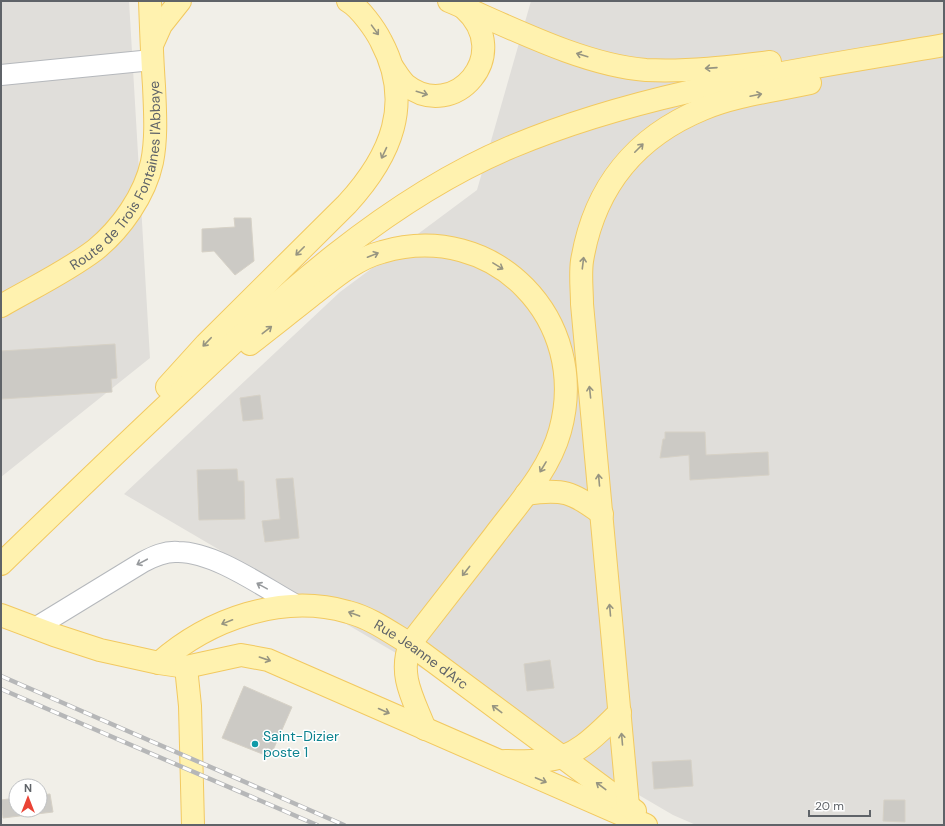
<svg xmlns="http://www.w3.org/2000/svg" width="945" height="826" font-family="'DM Sans',sans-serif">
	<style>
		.industrial { fill: #e0deda }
		.building { fill: #cccac5; stroke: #d6d1c6 }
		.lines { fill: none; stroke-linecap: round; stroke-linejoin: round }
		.minor-casing { stroke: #b5b8bc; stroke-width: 22 }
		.major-casing { stroke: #f2c960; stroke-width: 24 }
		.minor { stroke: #fff; stroke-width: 20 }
		.major { stroke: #fff2af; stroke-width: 22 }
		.rail-casing { stroke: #b6b7b8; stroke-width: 4.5 }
		.rail { stroke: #fff; stroke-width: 3; stroke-dasharray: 9; stroke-linecap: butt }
		.oneway { stroke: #979581 }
		.oneway2 { stroke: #979a9d }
		.culture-dot { fill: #0f9aa8; stroke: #fff; stroke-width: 1.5 }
		.labels { text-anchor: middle; stroke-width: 3; stroke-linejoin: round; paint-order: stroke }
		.street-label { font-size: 14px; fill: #5f6368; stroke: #fff }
		.culture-label { font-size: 14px; fill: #0d838f; stroke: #fff; text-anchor: start }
	</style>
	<rect width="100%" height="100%" fill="#f1efe8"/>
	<path class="industrial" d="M 1,1 L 129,1 L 150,358 L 1,477 Z
		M 531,1 L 944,1 L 944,825 L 696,825 L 673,815 L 124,494 L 340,292 L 477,190 Z"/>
	<path class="building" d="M 234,218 L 251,218 L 254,261 L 235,275 L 214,251 L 202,252 L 202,229 L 235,227 Z
		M 115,344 L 117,378 L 111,379 L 112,392 L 1,399 L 1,351 Z
		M 260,395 L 263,419 L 243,421 L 240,398 Z
		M 665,432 L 705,432 L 706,455 L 768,452 L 769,475 L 690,480 L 689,455 L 660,458 L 663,439 L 665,439 Z
		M 237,469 L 238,481 L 244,481 L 245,519 L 199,520 L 197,470 Z
		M 293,478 L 299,538 L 265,542 L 262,521 L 280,519 L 276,479 Z
		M 550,660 L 554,688 L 527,691 L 524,664 Z
		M 244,686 L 292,707 L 270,757 L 222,738 Z
		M 691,760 L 693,786 L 654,789 L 652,762 Z
		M 50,794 L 53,812 L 3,818 L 1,800 L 16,798 L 16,810 L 40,810 L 40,795 Z
		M 884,800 L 905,800 L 905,822 L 883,821 Z"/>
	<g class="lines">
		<g class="minor-casing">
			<path id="minor" d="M 1,75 L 152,60
				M 35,628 L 143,562 C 154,556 165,551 178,552 C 215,552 263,587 296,605"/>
		</g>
		<g class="major-casing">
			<g id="major">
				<path d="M 449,1 C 508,26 582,65 646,70 C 688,72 729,67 770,62"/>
				<path d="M 152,45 L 161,25 L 180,1"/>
				<path d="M 393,68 C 397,74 401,81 406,85 C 454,123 515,54 464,8"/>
				<path id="s1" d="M 1,306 C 32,288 66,272 95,250 C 121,229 145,195 152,162 C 157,137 155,111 154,86 C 152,58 151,29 150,1"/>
				<path d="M 250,344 C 270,328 291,312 311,296 C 333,279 355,259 382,252 C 494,219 591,320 560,431 C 549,471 518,504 494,536 C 466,572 438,608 410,644 C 398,676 414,700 425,729"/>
				<path d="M 167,387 L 206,344 L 347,204 C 391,156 414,103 381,41 C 375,29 360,8 348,1"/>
				<path d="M 526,494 C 562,488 573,492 602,514"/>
				<path d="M 1,564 C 61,506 121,448 182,391 C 280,298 385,200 511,147 C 649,89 798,71 944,45"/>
				<path d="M 1,615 L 54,635 L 100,650 L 159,663 L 186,667 L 241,655 L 268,660 L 646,825"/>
				<path id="s2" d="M 159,663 C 209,619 282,593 348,612 C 371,618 390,632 410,644 L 635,811"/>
				<path d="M 186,667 L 190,706 L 193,825"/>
				<path d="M 505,761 C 519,761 534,762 548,760 C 578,757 600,731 620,712"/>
				<path d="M 628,806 L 582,304 C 582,290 580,275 582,261 C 594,188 635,137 703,109 C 736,95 775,91 810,83"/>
			</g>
		</g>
		<use href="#minor" class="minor"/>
		<use href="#major" class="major"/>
		<g class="rail-casing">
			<path id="rail" d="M 1,676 L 344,825
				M 1,689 L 317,825"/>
		</g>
		<use href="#rail" class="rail"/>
	</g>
	<defs><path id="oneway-shaft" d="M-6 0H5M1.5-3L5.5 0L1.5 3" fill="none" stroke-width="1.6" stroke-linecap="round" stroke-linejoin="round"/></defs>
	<g class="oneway">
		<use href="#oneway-shaft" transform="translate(375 30) rotate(54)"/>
		<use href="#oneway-shaft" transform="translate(582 55) rotate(-163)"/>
		<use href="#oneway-shaft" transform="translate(711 68) rotate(176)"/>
		<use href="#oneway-shaft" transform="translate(422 93) rotate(17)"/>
		<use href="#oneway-shaft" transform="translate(756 95) rotate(-12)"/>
		<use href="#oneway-shaft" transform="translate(639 148) rotate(-45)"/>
		<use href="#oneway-shaft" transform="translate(384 153) rotate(115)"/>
		<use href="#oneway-shaft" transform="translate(300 251) rotate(135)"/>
		<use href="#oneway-shaft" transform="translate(373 255) rotate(-22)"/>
		<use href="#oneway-shaft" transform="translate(583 263) rotate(-83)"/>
		<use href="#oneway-shaft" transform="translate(498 266) rotate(31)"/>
		<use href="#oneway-shaft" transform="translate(267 330) rotate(-38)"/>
		<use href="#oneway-shaft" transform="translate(207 342) rotate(134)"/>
		<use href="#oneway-shaft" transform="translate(590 392) rotate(-96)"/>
		<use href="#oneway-shaft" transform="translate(543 467) rotate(121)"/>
		<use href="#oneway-shaft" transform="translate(599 480) rotate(-95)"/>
		<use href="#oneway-shaft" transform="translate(466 571) rotate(128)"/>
		<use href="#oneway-shaft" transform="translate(610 610) rotate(-95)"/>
		<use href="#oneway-shaft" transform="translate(354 614) rotate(-160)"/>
		<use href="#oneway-shaft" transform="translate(227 622) rotate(158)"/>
		<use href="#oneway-shaft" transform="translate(265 659) rotate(19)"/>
		<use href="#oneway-shaft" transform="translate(497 709) rotate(-143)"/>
		<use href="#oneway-shaft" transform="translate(384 711) rotate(24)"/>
		<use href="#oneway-shaft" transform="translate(622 739) rotate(-95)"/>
		<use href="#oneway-shaft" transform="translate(541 780) rotate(23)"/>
		<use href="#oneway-shaft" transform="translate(601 786) rotate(-143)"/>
	</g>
	<g class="oneway2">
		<use href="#oneway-shaft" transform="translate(142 562) rotate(152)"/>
		<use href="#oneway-shaft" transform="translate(262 586) rotate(-151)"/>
	</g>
	<circle class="culture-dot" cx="255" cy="744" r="4"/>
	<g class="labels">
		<g class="street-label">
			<text dy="5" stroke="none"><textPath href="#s1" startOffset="189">Route de Trois Fontaines l'Abbaye</textPath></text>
			<text dy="5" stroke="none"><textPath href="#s2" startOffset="289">Rue Jeanne d'Arc</textPath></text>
		</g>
		<g class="culture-label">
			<text x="263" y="741">Saint-Dizier<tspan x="263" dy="16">poste 1</tspan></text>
		</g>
	</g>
	<rect width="945" height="826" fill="none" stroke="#5f6368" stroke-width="4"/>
	<g transform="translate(28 798)"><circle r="19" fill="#ffffff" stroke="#bfc1c3"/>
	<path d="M0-3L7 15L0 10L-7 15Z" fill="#ea4335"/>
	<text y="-6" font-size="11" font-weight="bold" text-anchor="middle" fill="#5f6368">N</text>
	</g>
	<path d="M809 810v6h61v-6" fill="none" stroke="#5f6368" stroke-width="2"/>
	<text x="815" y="810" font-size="12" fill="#5f6368" stroke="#ffffff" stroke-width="3" paint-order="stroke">20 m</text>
</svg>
